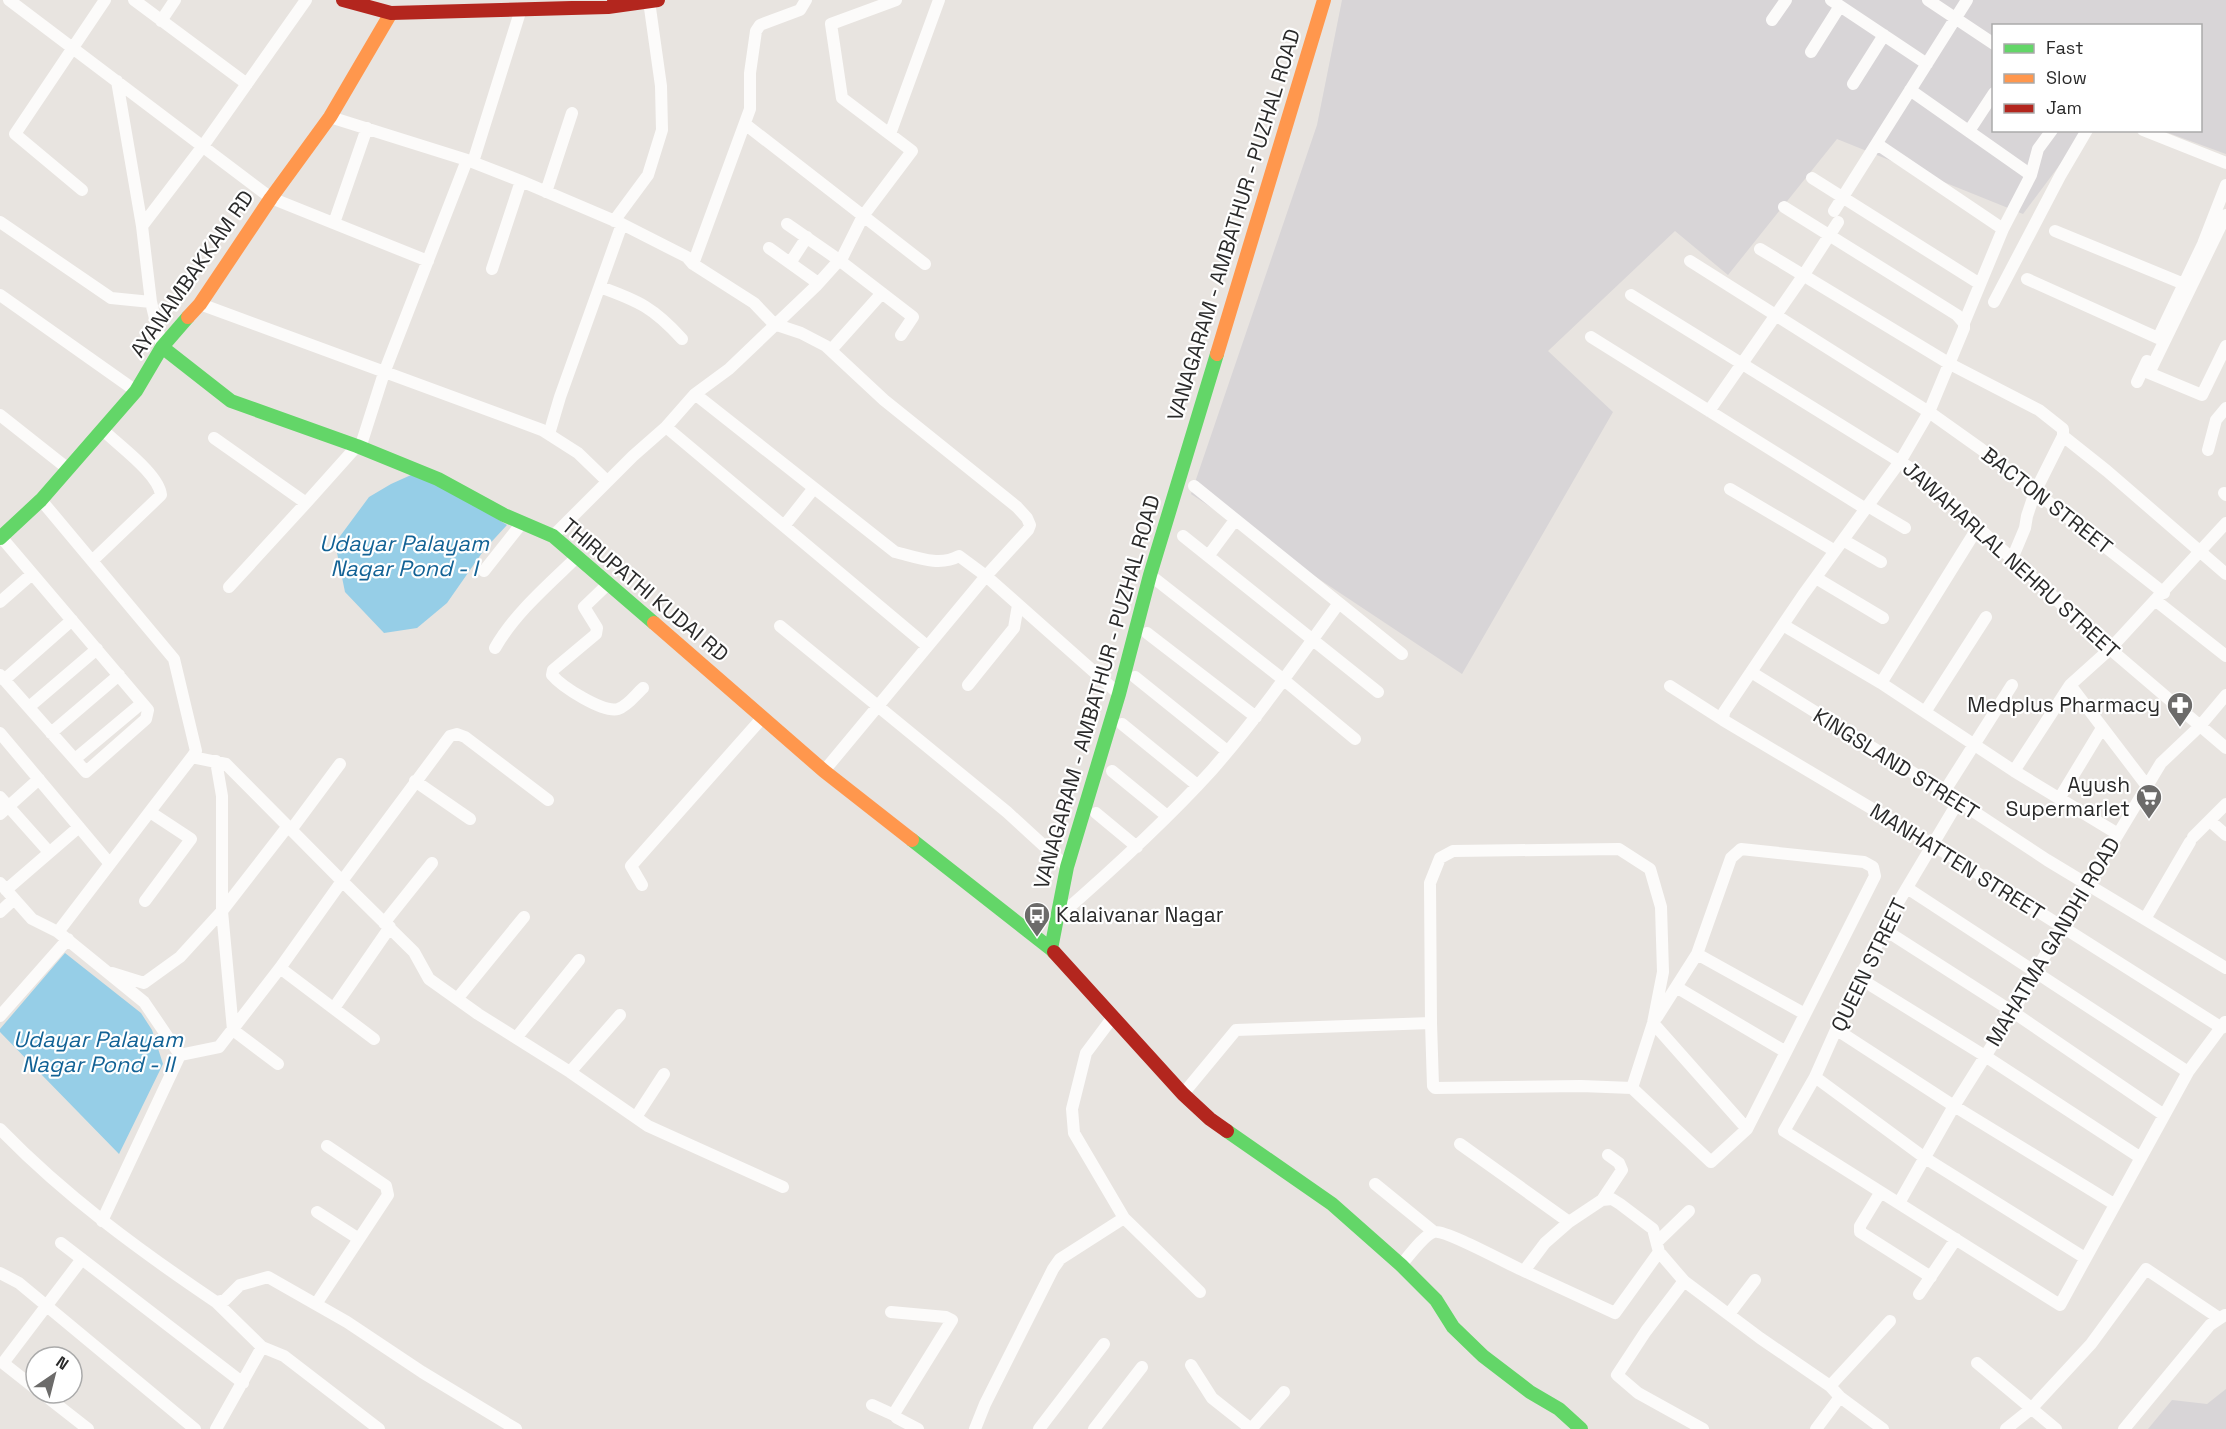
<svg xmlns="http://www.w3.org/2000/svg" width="2226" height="1429" font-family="'Space Grotesk',sans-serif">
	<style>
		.industrial { fill: #d8d5d7 }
		.water { fill: #96cee7 }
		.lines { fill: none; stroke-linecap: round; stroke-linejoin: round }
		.street { stroke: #fcfbfa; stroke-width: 12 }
		.fast { stroke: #63d668; stroke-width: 14 }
		.slow { stroke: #ff974d; stroke-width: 14 }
		.jam { stroke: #b3261e; stroke-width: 14 }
		.labels { text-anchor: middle; stroke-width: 4.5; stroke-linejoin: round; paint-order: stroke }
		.street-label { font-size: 21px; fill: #2a2a2a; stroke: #fff }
		.poi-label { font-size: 21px; fill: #2a2a2a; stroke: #fff; text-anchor: end }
		.water-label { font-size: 22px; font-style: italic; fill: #126295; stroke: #fff }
	</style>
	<rect width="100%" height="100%" fill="#e8e4e0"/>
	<path class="industrial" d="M 1342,0 L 2226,0 L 2226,154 L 2163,131 L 2200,130 L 2200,26 L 1994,26 L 1994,130 L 2085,131 L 2023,214 L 1837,139 L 1728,275 L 1675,231 L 1548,351 L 1613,412 L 1462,674 L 1191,494 L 1317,125 Z
		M 2226,1389 L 2226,1429 L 2148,1429 L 2172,1400 L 2207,1404 Z"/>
	<path class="water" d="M 411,475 L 449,489 L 507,525 L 484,550 L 447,603 L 417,628 L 384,633 L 345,592 L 335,543 L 369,497 L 391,484 Z
		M 65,953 L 141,1013 L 152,1030 L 163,1064 L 119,1154 L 0,1032 L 0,1029 Z"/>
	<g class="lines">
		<path class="street" d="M 9,0 L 271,198 L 428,261
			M 134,0 L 247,84
			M 1831,0 L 1927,64
			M 1928,0 L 1994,44
			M 1772,20 L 1786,0
			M 161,21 L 175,0
			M 1811,52 L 1840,6
			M 117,81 L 142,226 L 151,302 L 162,347
			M 1853,84 L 1884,35
			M 1910,90 L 2031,175 L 2038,149 L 2052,130
			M 330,117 L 467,160 L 521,181 L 622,224 L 687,257 L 693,264 L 754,303 L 774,324 L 801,333 L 826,346 L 884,400 L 1017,507 L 1027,518 L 1030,525 L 1028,530 L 986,576 L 1119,694
			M 745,124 L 925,264
			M 2143,130 L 2226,163
			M 1969,131 L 1994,93
			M 890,134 L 939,0
			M 1877,144 L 2003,229
			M 473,162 L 521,9
			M 1812,178 L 1980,284
			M 82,190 L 15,134 L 105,0
			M 546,192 L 572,113
			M 1784,207 L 1957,315 L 1964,323 L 1964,328 L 1929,412 L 1901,460 L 1803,595 L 1724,712 L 1723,720 L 1933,845 L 2222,1028
			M 1834,211 L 1967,0
			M 2226,215 L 2149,373 L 2202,395 L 2226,346
			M 614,221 L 648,175 L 662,130 L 661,86 L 649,1
			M 0,222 L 111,298 L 151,302
			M 334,223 L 367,128
			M 787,224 L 839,260 L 913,317 L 901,335
			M 142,226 L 203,146 L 306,0
			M 2055,231 L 2184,284
			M 769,248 L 818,283
			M 1760,249 L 1950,364 L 2039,410 L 2063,429 L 2063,436 L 2035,492 L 2027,516 L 2025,528 L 2012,559
			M 1690,261 L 1929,412 L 1981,449 L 2164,593
			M 790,263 L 807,237
			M 693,264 L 750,109 L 750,73 L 756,31 L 760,25 L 800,10 L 806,0
			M 492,269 L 521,181
			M 2027,279 L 2158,338
			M 600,287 C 639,301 654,308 682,339
			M 0,295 L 136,391
			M 1631,295 L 1920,474 L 2110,649 L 2226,748
			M 1994,302 L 2060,176 L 2087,130
			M 200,304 L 542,430 L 578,453 L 607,481
			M 1964,323 L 2003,229 L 2031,175
			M 2160,334 L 2203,244 L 2226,185
			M 1591,337 L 1866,509
			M 831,350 L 882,293
			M 2137,382 L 2147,361
			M 695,394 L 895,552 C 916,557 939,567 959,556 L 986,576 L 824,771
			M 1709,411 L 1803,276 L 1838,222
			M 0,415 L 67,468
			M 666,427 L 927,646
			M 549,434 L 560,397 L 622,224
			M 2063,436 L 2107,471 L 2226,574
			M 214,438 L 306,503 L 357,446
			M 360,448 L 384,373 L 467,160
			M 2208,450 L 2216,420 L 2226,408
			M 1194,486 L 1402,654
			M 1730,489 L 1835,551
			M 2224,493 L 2226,495
			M 41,500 L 174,659 L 196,751 L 192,757 C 147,815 103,873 58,932 L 144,1002 L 180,1055 L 219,1047 L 280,968 L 342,881 L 226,764 L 192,757
			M 1868,506 L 1905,528
			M 784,526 L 814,488
			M 553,536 L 633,456 L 666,427 L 695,394 L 729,369 L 816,286 L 843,256 L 863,216 L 912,151 L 842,98 L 831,24 L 896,0
			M 1183,536 L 1378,692
			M 1843,540 L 1881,562
			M 1209,555 L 1235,520
			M 92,561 L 161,495 C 159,474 118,445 103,430
			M 484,571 L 522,523
			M 1150,575 L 1284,680 L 1355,739
			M 1816,578 L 1883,618
			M 608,584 L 584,607 L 597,628 L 596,634 L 553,670 L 552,675 C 562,687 603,713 618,709 C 628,706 636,694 643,688
			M 229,587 L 306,503
			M 2155,600 L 2226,656
			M 0,602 L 32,574
			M 1783,625 L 1881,683 L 2014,771 L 2118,834
			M 780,626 L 1007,812 L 1067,867
			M 1147,633 L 1256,717
			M 495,648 C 515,613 548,585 577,557
			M 1751,672 L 1944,792 L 2047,860 L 2226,968
			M 0,675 L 86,772 L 146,719 L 148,710 L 1,537
			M 1135,677 L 1227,751
			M 4,680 L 72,620
			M 1881,683 L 1978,527
			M 968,685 L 1014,628 L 1018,605
			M 1670,686 L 1723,720
			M 29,707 L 97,649
			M 1925,712 L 1986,617
			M 1122,724 L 1197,785
			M 0,733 L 110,864
			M 51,733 L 119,675
			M 75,759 L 142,703
			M 216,761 L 222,796 L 222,911 L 233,1030 L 278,1064
			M 1112,771 L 1167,816
			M 2014,771 L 2070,685
			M 415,781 L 470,819
			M 2147,786 L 2070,685 L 2110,649 L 2226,523
			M 1944,792 L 2012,685
			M 0,797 L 49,852
			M 2059,799 L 2102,728
			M 548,800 L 465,737 L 457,734 L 450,736 L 342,881 L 414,952 L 429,979 L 478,1014 L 570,1072 L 648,1126 L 783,1187
			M 1958,802 L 1893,911 L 1885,930 L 1859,978 L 1815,1077 L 1784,1131 L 2060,1305 L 2188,1072 L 2225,1022
			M 1096,813 L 1137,847
			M 0,814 L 39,779
			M 2210,821 L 2226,835
			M 291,830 L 340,764
			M 2193,837 L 2226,804
			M 0,883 L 32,919 L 58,932
			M 642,885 L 631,866 L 763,717
			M 1907,888 L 2188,1072
			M 6,890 L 79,827
			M 145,901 L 191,839 L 150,812
			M 0,912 L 14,899
			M 1057,918 C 1111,871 1164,823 1212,770 C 1258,717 1298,660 1339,603
			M 2145,919 L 2190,842
			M 384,923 L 432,863
			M 1885,930 L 2013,1012 L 2164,1115
			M 1697,954 L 1805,1014
			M 280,968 L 374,1039
			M 112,973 L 144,983 L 180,957 L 222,911 L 288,826
			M 1859,978 L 1985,1056 L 2141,1158
			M 457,999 L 524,917
			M 334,1008 L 390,927
			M 0,1016 L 68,939
			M 1113,1017 L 1086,1053 L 1072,1109 L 1074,1133 L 1124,1218 L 1200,1292
			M 1657,1017 L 1697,954 L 1731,858 L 1741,849 L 1864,862 L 1873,867 L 1875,876 L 1786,1052 L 1676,987
			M 1431,1023 L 1433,1086 L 1435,1088 L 1581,1086 L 1632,1088 L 1711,1162 L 1747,1129 L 1653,1023
			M 1837,1030 L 1954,1106 L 2114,1204
			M 516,1038 L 579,960
			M 570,1072 L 620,1015
			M 1815,1077 L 1925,1158 L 2085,1258
			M 1183,1094 L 1236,1030 L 1431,1023 L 1430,883 L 1440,858 L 1453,851 L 1619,849 L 1650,869 L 1661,907 L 1663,972 L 1653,1023 L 1632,1088
			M 636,1117 L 664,1074
			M 0,1129 C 65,1196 139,1250 216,1302 L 225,1300 L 240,1285 L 268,1277 L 347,1322 L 422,1372 L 516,1429
			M 1747,1129 L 1786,1052
			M 1460,1144 L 1569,1222
			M 1375,1184 L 1434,1232
			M 1880,1193 L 1860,1226 L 1860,1232 L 1931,1277
			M 1602,1200 L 1622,1170 L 1619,1163 L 1608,1155
			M 1899,1203 L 1954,1106 L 2013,1012 L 2035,972 L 2161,763 L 2200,726 L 2226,695
			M 317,1212 L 359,1239
			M 102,1221 L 180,1055
			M 1657,1242 L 1689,1211
			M 61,1243 L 243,1383
			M 1401,1265 C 1408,1257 1425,1234 1434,1232 C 1445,1229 1510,1265 1524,1271 L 1545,1243 L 1569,1222 L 1602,1200 L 1612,1199 L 1620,1204 L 1653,1229 L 1659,1252 L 1684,1281 L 1760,1338 L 1830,1386 L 1840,1397 L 1883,1429
			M 1524,1271 L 1615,1313 L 1659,1252
			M 0,1273 L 19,1283 L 195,1429
			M 1684,1281 L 1646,1331 L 1617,1375 L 1638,1393 L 1703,1429
			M 1919,1294 L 1956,1239
			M 216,1302 L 262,1347 L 216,1429
			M 316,1304 L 388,1195 L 386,1186 L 327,1146
			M 891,1312 L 946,1317 L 952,1320 L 895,1412 L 894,1415 L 897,1418 L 918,1429
			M 1729,1314 L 1755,1280
			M 262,1347 L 284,1356 L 379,1429
			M 1977,1363 L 2056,1429
			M 1191,1365 L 1212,1398 L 1251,1429
			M 1830,1386 L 1890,1321
			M 36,1389 L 3,1363 L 82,1259
			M 42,1393 L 88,1429
			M 872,1405 L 894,1415
			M 975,1429 L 985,1404 L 1053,1269 L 1060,1259 L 1124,1218
			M 1039,1429 L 1104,1344
			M 1094,1429 L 1142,1367
			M 1251,1429 L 1284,1392
			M 1816,1429 L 1840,1397
			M 2006,1429 L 2031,1409 L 2091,1344 L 2146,1269 L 2219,1318
			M 2124,1429 L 2210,1325 L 2225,1315"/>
		<path class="fast" d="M 162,347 L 231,401 L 357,446 L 438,479 L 504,515 L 553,536 L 654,623
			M 0,538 L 41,500 L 136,391 L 162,347 L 188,317
			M 912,840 L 1051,949
			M 1054,952 L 1051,949 L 1067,867 L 1119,694 L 1150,575 L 1217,354
			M 1227,1131 L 1332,1204 L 1401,1265 L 1436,1300 L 1453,1327 L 1483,1356 L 1530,1392 L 1559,1409 L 1581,1429"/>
		<path class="slow" d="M 188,317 L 200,304 L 271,198 L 330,117 L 391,13
			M 1217,354 L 1324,0
			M 654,623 L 824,771 L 912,840"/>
		<path class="jam" d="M 343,0 L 391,13 L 608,7 L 658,0
			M 1054,952 L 1183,1094 L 1210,1119 L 1227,1131"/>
	</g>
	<defs>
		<g id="pharmacy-pin" transform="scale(1.35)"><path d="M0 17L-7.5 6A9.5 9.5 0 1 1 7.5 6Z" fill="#6c6b6a" stroke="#fff"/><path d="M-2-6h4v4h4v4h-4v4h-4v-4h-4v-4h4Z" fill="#fff"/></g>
		<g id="supermarket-pin" transform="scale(1.35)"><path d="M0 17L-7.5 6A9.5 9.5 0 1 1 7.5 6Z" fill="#6c6b6a" stroke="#fff"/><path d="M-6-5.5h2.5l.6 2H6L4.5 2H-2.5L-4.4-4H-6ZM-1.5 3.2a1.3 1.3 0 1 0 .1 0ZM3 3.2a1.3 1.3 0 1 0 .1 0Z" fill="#fff"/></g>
		<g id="bus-pin" transform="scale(1.35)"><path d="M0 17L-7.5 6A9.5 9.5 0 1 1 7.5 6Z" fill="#6c6b6a" stroke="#fff"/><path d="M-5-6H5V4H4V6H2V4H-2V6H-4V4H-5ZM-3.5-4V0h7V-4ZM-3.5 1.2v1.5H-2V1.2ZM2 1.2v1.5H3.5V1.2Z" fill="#fff"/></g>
	</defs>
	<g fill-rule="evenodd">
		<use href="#pharmacy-pin" x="2180" y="705"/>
		<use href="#supermarket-pin" x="2149" y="797"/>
		<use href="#bus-pin" x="1037" y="915"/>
	</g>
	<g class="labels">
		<g class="street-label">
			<text transform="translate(1234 225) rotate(-73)" y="7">VANAGARAM - AMBATHUR - PUZHAL ROAD</text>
			<text transform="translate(192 274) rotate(-55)" y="7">AYANAMBAKKAM RD</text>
			<text transform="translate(2047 501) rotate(38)" y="7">BACTON STREET</text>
			<text transform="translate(2011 560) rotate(42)" y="7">JAWAHARLAL NEHRU STREET</text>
			<text transform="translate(645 590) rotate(40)" y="7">THIRUPATHI KUDAI RD</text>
			<text transform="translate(1097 692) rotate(-74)" y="7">VANAGARAM - AMBATHUR - PUZHAL ROAD</text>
			<text transform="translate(1896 764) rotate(32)" y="7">KINGSLAND STREET</text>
			<text transform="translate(1957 862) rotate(32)" y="7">MANHATTEN STREET</text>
			<text transform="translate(2053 942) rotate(-59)" y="7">MAHATMA GANDHI ROAD</text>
			<text transform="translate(1869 965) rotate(-64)" y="7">QUEEN STREET</text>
		</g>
		<g class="poi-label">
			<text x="2160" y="712">Medplus Pharmacy</text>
			<text x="2130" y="792">Ayush<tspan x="2130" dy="24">Supermarlet</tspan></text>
			<text x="1056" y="922" text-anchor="start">Kalaivanar Nagar</text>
		</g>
		<g class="water-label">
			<text x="404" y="551">Udayar Palayam<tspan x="404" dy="25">Nagar Pond - I</tspan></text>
			<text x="98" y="1047">Udayar Palayam<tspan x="98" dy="25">Nagar Pond - II</tspan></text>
		</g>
	</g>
	<rect x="1992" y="24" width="210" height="108" fill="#ffffff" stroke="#aaaaaa" stroke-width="1.5"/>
	<rect x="2004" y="44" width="30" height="9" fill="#63d668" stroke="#aaaaaa" stroke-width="1.5"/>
	<text x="2046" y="54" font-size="18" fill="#2a2a2a">Fast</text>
	<rect x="2004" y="74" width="30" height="9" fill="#ff974d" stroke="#aaaaaa" stroke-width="1.5"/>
	<text x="2046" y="84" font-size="18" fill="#2a2a2a">Slow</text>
	<rect x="2004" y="104" width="30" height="9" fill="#b3261e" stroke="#aaaaaa" stroke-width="1.5"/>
	<text x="2046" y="114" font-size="18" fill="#2a2a2a">Jam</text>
	<g transform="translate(54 1375) rotate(35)"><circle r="28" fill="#ffffff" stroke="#aaaaaa" stroke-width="1.5"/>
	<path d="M0-4.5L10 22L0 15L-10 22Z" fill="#6c6b6a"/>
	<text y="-9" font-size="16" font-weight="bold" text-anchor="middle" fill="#2a2a2a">N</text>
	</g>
</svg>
